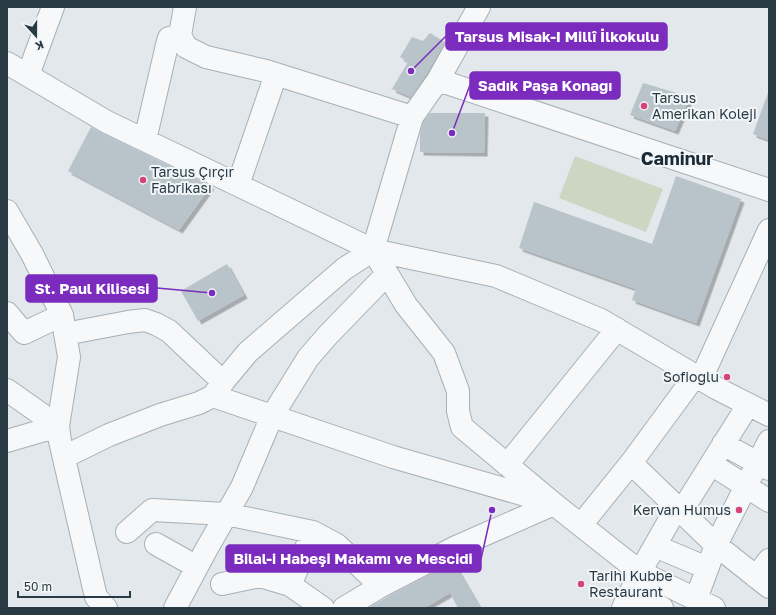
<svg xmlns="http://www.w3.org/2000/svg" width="776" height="615" font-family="'Golos Text',sans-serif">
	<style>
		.green { fill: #ccd6c3 }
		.building { fill: #b9c3ca; filter: url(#shadow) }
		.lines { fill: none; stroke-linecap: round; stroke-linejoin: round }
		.minor-casing { stroke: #a7b0b6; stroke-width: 24 }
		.minor { stroke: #f6f8f9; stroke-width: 22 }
		.poi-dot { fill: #d6427a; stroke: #f2f6f8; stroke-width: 1.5 }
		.labels { text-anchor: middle; stroke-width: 4; stroke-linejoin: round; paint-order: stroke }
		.poi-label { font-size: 14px; fill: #293a45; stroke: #f2f6f8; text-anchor: start }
		.district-label { font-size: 18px; font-weight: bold; fill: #1b2a36; stroke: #f2f6f8 }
		.leader { fill: none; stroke: #7b2cbf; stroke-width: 1.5 }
		.callout-dot { fill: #7b2cbf; stroke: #f2f6f8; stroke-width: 1.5 }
		.callout { fill: #7b2cbf; stroke: #7b2cbf; stroke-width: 1.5 }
		.callout-label { font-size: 15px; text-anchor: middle; font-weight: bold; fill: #fff }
	</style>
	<defs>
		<filter id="shadow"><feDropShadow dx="3.5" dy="3.5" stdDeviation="0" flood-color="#0004"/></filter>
	</defs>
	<rect width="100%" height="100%" fill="#e2e8eb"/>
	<path class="green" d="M 575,156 L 663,189 L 646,232 L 559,198 Z"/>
	<path class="building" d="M 430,33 L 445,42 L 427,73 L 411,97 L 392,89 L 408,62 L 400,57 L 412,37 L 423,41 Z
		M 643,83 L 690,97 L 675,131 L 630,115 Z
		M 768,93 L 769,94 L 769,140 L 753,134 Z
		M 430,113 L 485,113 L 484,153 L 420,152 L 420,134 L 423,122 Z
		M 91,127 L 102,133 L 211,186 L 179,230 L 68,171 Z
		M 676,176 L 741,199 L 696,323 L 632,300 L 636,289 L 519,248 L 534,202 L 652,244 Z
		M 227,264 L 244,295 L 198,321 L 181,291 Z
		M 453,562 L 480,608 L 458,608 L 450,593 L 424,608 L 368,608 L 387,597 Z"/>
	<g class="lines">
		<g class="minor-casing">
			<path id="minor" d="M 185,7 L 180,35 L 186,47 L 206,57 L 266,71 L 412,117
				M 7,63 L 107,122 L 373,250 L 496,276 L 601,320 L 716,388 L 769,415
				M 28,75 L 53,7
				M 438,80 L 769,190
				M 145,140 L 167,45 L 169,38 L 180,35
				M 238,185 L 276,74
				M 7,211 L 32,254 L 62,315 L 69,357 L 58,426 L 60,441 L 96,597 L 106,608
				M 373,250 L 406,305 L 444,353 L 458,391 L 458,411 L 462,427 L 554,504 L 640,572 L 714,608
				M 7,313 L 24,333 L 62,315
				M 65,334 L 128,322 L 145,320 L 156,324 L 169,331 L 223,382
				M 701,379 L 769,230
				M 7,390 L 58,426
				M 213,396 L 393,457 L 546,501
				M 7,441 L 58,426
				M 723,444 L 769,469
				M 64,457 L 109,435 L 160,415 L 199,403 L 213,396 L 223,382 L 248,352 L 344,269 L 373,250 L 412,117 L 438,80 L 479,7
				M 631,463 L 716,545 L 769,587
				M 711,464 L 769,501
				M 507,465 L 617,329
				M 681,512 L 748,405
				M 581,525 L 631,463 L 695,376
				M 127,532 L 152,510 L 226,514 L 313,532 L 337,545 L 381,586
				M 156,544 L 197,567
				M 655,546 L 707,568
				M 756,577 L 769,560
				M 222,584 L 260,576 L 290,585 L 323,608
				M 290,585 L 313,532
				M 631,593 L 662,608
				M 696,599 L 716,545 L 769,441
				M 175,608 L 206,550 L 242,487 L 272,416 L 308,358 L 328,335 L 387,274
				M 344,608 L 381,586 L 456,547 L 554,504
				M 623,608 L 640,572 L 677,507"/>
		</g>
		<use href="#minor" class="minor"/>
	</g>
	<g class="poi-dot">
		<circle cx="644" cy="106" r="4"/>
		<circle cx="143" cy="180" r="4"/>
		<circle cx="727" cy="377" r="4"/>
		<circle cx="739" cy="510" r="4"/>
		<circle cx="581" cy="584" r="4"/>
	</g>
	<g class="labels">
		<g class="poi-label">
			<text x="652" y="103">Tarsus<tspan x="652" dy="16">Amerikan Koleji</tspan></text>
			<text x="151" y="177">Tarsus Çırçır<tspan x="151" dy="16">Fabrikası</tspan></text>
			<text x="719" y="382" text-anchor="end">Sofioğlu</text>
			<text x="731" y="515" text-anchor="end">Kervan Humus</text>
			<text x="589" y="581">Tarihi Kubbe<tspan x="589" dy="16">Restaurant</tspan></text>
		</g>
		<g class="district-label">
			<text x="677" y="165">Caminur</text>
		</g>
	</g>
	<path class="leader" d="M411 71L446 36M452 133L470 85M212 293L157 288M492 510L481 559"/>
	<g class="callout-dot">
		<circle cx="411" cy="71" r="4"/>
		<circle cx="452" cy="133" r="4"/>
		<circle cx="212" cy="293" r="4"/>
		<circle cx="492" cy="510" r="4"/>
	</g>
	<g class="callout">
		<rect x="446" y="23" width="221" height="27" rx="4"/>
		<rect x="470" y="72" width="150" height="27" rx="4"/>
		<rect x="26" y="275" width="131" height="27" rx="4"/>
		<rect x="226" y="545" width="255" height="27" rx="4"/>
	</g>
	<g class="callout-label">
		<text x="557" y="42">Tarsus Misak-I Millî İlkokulu</text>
		<text x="545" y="91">Sadık Paşa Konağı</text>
		<text x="92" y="294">St. Paul Kilisesi</text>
		<text x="353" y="564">Bilal-i Habeşi Makamı ve Mescidi</text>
	</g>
	<rect width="776" height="615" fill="none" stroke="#293a45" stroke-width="16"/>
	<g transform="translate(36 36) rotate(159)" stroke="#f2f6f8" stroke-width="3" paint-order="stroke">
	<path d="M0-3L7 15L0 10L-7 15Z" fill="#293a45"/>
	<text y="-6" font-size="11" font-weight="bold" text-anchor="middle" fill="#293a45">K</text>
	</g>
	<path d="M18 591v6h112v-6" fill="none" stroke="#293a45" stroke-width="2"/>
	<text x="24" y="591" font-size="12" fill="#293a45" stroke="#f2f6f8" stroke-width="3" paint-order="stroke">50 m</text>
</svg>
